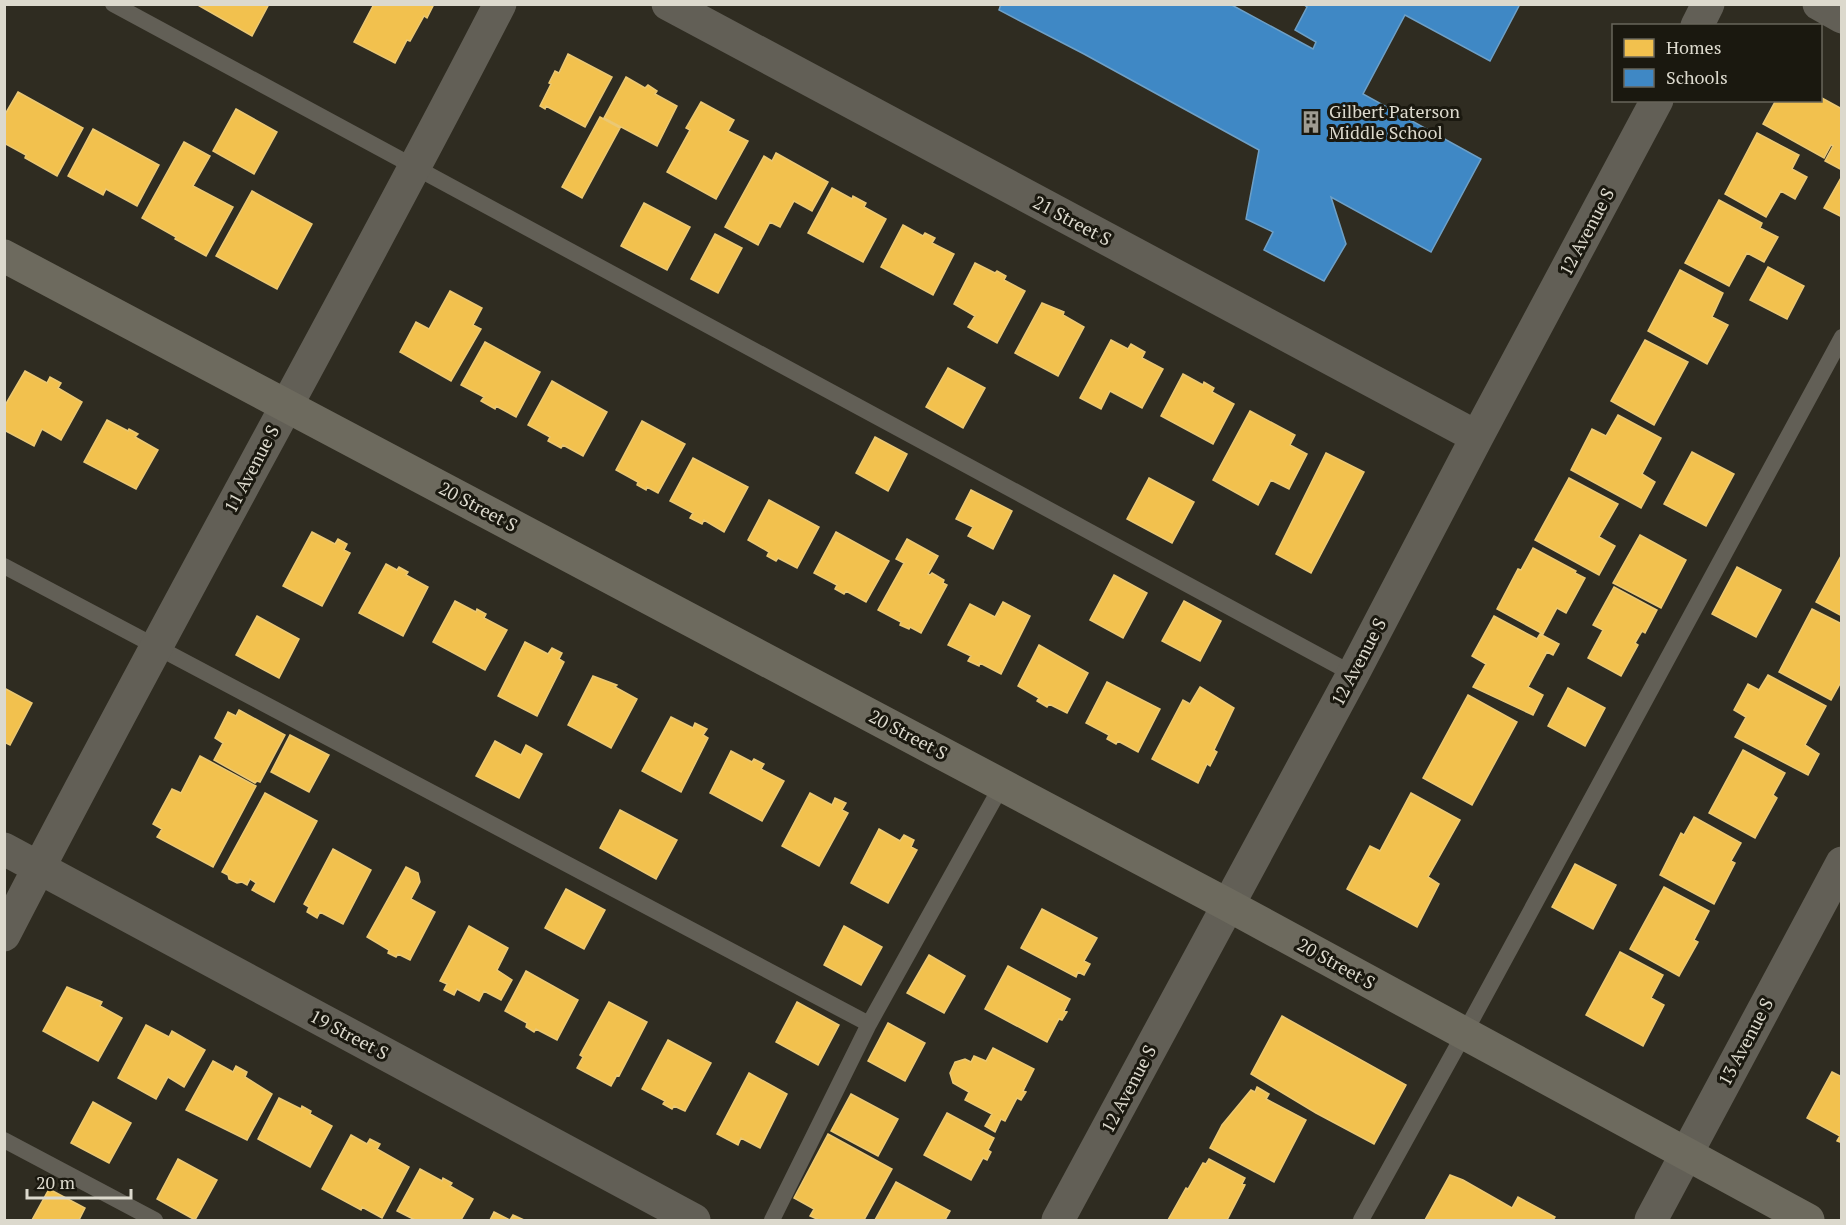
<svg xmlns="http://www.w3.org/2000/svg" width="1846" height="1225" font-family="'PT Serif',serif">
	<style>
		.homes { fill: #f2c14e; stroke: #ebc874; stroke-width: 1.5 }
		.schools { fill: #3f88c5; stroke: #6ea0c7; stroke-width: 1.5 }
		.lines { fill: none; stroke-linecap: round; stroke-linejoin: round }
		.lane { stroke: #625f56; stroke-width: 16 }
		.street { stroke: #625f56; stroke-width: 33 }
		.secondary { stroke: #6d6a5e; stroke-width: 33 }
		.labels { text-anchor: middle; stroke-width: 6; stroke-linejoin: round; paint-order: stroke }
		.poi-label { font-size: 18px; fill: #dcd9cd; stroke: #1a180f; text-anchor: start }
		.street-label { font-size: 18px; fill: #dcd9cd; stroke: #1a180f }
	</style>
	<rect width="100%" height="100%" fill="#2f2c21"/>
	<path class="homes" d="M 196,4 L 269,4 L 252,36 Z
		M 374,4 L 434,4 L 427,18 L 424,16 L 410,41 L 407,40 L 395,63 L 354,42 Z
		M 568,54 L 612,77 L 585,127 L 546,106 L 545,109 L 540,106 L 551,84 L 549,83 L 555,71 L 559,73 Z
		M 626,77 L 645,88 L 648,85 L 657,91 L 655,94 L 677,106 L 657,146 L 604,118 Z
		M 18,92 L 83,128 L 57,176 L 25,158 L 26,155 L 4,143 L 4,116 Z
		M 1820,97 L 1842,109 L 1842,170 L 1825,161 L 1833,146 L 1831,145 L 1824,158 L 1763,124 L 1776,100 L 1820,100 Z
		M 701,102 L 734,120 L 728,131 L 748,141 L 716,199 L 667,172 L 690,130 L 686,128 Z
		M 236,109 L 277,132 L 254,174 L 213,151 Z
		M 600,117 L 620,128 L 582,198 L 562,187 Z
		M 93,129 L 159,165 L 137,206 L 106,189 L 103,195 L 68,176 Z
		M 1757,133 L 1799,155 L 1792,169 L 1807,177 L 1795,199 L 1781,191 L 1766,217 L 1725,194 Z
		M 184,142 L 210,156 L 193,186 L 233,207 L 206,256 L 175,239 L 176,237 L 142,218 Z
		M 776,153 L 828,182 L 812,211 L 794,201 L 780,227 L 770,222 L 758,245 L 725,227 L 764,156 L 772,161 Z
		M 1842,176 L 1842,217 L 1824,208 Z
		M 832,188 L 852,199 L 853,196 L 866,203 L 864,207 L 886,219 L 863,262 L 808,233 Z
		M 252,191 L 312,224 L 277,289 L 216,256 Z
		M 1719,200 L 1762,223 L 1760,228 L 1778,237 L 1764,262 L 1747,253 L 1729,286 L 1685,263 Z
		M 644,203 L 690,227 L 667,270 L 621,246 Z
		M 903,225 L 923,236 L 925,233 L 935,238 L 932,243 L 954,254 L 933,295 L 881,267 Z
		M 715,234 L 742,248 L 718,293 L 691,279 Z
		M 975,263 L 995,273 L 997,271 L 1006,276 L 1004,280 L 1025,291 L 997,343 L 968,327 L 975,316 L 954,304 Z
		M 1768,267 L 1804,286 L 1787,319 L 1750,300 Z
		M 1680,270 L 1723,293 L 1712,317 L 1728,325 L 1707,364 L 1648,331 Z
		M 450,291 L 482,308 L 473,325 L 481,329 L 451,381 L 400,352 L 416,322 L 429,329 Z
		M 1042,303 L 1064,312 L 1063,315 L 1084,327 L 1058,376 L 1015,353 Z
		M 1111,340 L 1128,349 L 1131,344 L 1145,352 L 1142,358 L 1163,369 L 1142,408 L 1110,391 L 1101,409 L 1080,398 Z
		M 1645,340 L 1688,362 L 1654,425 L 1611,401 Z
		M 485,342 L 540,372 L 516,417 L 496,406 L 495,409 L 481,401 L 484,397 L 461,385 Z
		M 948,368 L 985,388 L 963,428 L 926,407 Z
		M 25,371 L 47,383 L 50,377 L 61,383 L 58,388 L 82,402 L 61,440 L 42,429 L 34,446 L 4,430 L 4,407 Z
		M 1183,374 L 1203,385 L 1204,382 L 1214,388 L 1212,392 L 1234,404 L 1213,444 L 1161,416 Z
		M 552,381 L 607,412 L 583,456 L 563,445 L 561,448 L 548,441 L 550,437 L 528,425 Z
		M 1250,411 L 1295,435 L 1290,445 L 1307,454 L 1289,489 L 1271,480 L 1258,505 L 1213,480 Z
		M 1618,415 L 1661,438 L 1642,474 L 1655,482 L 1641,508 L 1571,470 L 1592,429 L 1606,436 Z
		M 107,420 L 128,431 L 129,429 L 138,434 L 135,437 L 158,450 L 136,489 L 84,462 Z
		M 642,421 L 685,444 L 658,493 L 647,487 L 646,490 L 637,485 L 638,482 L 616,470 Z
		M 875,437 L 907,454 L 888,491 L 856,473 Z
		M 1692,452 L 1734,474 L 1706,526 L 1664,504 Z
		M 1326,453 L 1364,472 L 1311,573 L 1276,554 Z
		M 693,458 L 748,487 L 724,532 L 704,520 L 702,524 L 690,518 L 693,513 L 670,501 Z
		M 1149,478 L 1194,502 L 1172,543 L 1127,519 Z
		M 1569,478 L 1618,504 L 1599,537 L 1615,546 L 1599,575 L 1535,540 Z
		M 971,490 L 1012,511 L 993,549 L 968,536 L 973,527 L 956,519 Z
		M 769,500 L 819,527 L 797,568 L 778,558 L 776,561 L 767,556 L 769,552 L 748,540 Z
		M 312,532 L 335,544 L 338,539 L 347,544 L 344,550 L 350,553 L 322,606 L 283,586 Z
		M 836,532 L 889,561 L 866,602 L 846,591 L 844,594 L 835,589 L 837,585 L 814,573 Z
		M 1640,535 L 1686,560 L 1661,608 L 1613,583 Z
		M 907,539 L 938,556 L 928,574 L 930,575 L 932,573 L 944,580 L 943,583 L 947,585 L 921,633 L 910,627 L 909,629 L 900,625 L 901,622 L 878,610 L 904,563 L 896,559 Z
		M 1533,548 L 1576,571 L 1575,573 L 1585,578 L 1566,613 L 1557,608 L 1543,634 L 1497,609 L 1518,569 L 1521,570 Z
		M 1842,554 L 1842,616 L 1816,602 Z
		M 386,564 L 397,570 L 399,567 L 408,572 L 406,575 L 428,587 L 403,636 L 359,613 Z
		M 1737,567 L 1781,590 L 1756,637 L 1712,614 Z
		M 1114,575 L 1147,593 L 1123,638 L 1090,620 Z
		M 1614,587 L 1657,610 L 1645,633 L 1642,631 L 1635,643 L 1638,645 L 1621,676 L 1588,658 L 1603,630 L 1593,625 Z
		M 455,601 L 476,612 L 477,609 L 486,614 L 484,618 L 507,630 L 485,670 L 433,642 Z
		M 1184,601 L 1221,621 L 1200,661 L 1162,641 Z
		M 1003,602 L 1030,616 L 1001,674 L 980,663 L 979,666 L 968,661 L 971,656 L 948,645 L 970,604 L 995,617 Z
		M 1812,609 L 1842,624 L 1842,680 L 1831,700 L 1779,672 Z
		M 257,616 L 299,639 L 279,678 L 236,655 Z
		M 1494,616 L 1537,639 L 1540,634 L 1559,644 L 1553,655 L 1547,652 L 1528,687 L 1543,695 L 1533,715 L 1473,687 L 1486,664 L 1472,656 Z
		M 525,642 L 548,654 L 552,648 L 562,653 L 559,659 L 564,662 L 537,716 L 498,696 Z
		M 1039,645 L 1088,673 L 1067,713 L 1049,704 L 1047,707 L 1037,701 L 1039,698 L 1018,686 Z
		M 1768,675 L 1826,706 L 1805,745 L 1819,754 L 1808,775 L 1735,737 L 1746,717 L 1734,710 L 1748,684 L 1759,690 Z
		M 593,676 L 617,685 L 615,687 L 637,699 L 611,748 L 568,725 Z
		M 1107,682 L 1160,709 L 1138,752 L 1118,741 L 1116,744 L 1107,739 L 1109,735 L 1086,723 Z
		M 1200,687 L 1234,708 L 1214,750 L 1217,752 L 1210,766 L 1207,764 L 1198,783 L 1152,759 L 1183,700 L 1190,704 Z
		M 4,688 L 32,703 L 10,745 L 4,742 Z
		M 1568,688 L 1605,708 L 1585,746 L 1548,726 Z
		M 1468,695 L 1517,722 L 1472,805 L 1423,778 Z
		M 239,710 L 285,735 L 260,782 L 257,781 L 255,783 L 214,760 L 223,743 L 215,738 L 228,712 L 236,716 Z
		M 671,717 L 693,728 L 695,723 L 707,729 L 703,735 L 708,738 L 681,792 L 642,771 Z
		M 290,735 L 329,755 L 309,792 L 271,772 Z
		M 495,741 L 521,755 L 526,745 L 542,754 L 519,798 L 476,776 Z
		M 1743,750 L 1785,773 L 1773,795 L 1777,798 L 1755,838 L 1709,813 Z
		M 731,751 L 752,762 L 754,759 L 764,764 L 761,769 L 784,781 L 762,821 L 710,793 Z
		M 200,756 L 256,786 L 213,867 L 157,837 L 162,829 L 153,824 L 172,789 L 181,793 Z
		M 265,793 L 317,821 L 274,902 L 252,890 L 256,883 L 250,879 L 247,885 L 242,882 L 237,883 L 229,879 L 228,875 L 222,872 Z
		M 810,793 L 832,805 L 835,798 L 846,803 L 842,810 L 848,813 L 819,866 L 782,846 Z
		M 1411,793 L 1460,820 L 1428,877 L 1439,884 L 1417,927 L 1347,889 L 1370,846 L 1380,851 Z
		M 620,810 L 677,840 L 656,879 L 600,848 Z
		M 1694,817 L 1741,843 L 1731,861 L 1735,863 L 1714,904 L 1660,875 L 1681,833 L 1684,835 Z
		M 879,829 L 900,841 L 904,835 L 914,840 L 911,847 L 917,850 L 888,903 L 851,883 Z
		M 333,849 L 371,870 L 343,924 L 320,912 L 317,918 L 307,912 L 309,907 L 304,904 Z
		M 1575,864 L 1616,885 L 1593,929 L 1552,907 Z
		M 406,867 L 418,873 L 420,882 L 411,899 L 435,912 L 410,960 L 398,954 L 396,957 L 388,953 L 389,950 L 367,937 Z
		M 1664,887 L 1709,911 L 1694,940 L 1698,942 L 1679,976 L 1630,949 Z
		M 566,889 L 605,910 L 584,949 L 545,928 Z
		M 1042,909 L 1097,938 L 1084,961 L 1090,964 L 1084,975 L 1078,972 L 1076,977 L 1021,948 Z
		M 469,926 L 508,948 L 497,970 L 512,980 L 501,1000 L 484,991 L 479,1001 L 457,989 L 454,995 L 444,990 L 447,984 L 440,981 Z
		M 844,926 L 882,947 L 861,985 L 824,965 Z
		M 1620,952 L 1663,975 L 1651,998 L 1664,1005 L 1643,1046 L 1586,1015 Z
		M 929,955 L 965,976 L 944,1013 L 907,993 Z
		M 1008,966 L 1070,999 L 1064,1011 L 1067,1012 L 1062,1020 L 1059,1019 L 1047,1042 L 985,1009 Z
		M 526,971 L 578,1000 L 557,1040 L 536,1029 L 534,1032 L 526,1027 L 527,1023 L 505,1011 Z
		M 67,987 L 102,1002 L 100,1006 L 122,1018 L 98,1061 L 43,1031 Z
		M 609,1002 L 647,1022 L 619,1076 L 617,1075 L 611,1086 L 577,1068 L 583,1057 L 580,1055 Z
		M 797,1002 L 839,1025 L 818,1065 L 776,1042 Z
		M 1282,1016 L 1406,1085 L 1374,1144 L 1316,1113 L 1251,1074 Z
		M 888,1023 L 925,1043 L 905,1081 L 868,1061 Z
		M 146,1025 L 169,1037 L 172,1031 L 205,1050 L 184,1087 L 168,1077 L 156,1099 L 118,1078 Z
		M 668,1040 L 711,1063 L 685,1111 L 674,1106 L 672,1109 L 663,1104 L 665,1101 L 642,1089 Z
		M 993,1048 L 1034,1069 L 1023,1091 L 1026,1092 L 1021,1100 L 1017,1098 L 1005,1121 L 1001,1119 L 995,1132 L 985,1126 L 992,1114 L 965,1100 L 969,1092 L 953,1083 L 950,1073 L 955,1062 L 965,1059 L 971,1062 L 974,1056 L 986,1061 Z
		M 213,1061 L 233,1072 L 236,1066 L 247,1072 L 245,1077 L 272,1094 L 247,1140 L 186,1110 Z
		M 1832,1072 L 1842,1077 L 1842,1143 L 1837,1141 L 1840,1136 L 1807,1118 Z
		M 749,1073 L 787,1094 L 760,1148 L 741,1138 L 738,1145 L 717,1134 Z
		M 1257,1087 L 1269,1094 L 1266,1099 L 1306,1120 L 1274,1182 L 1210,1148 L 1222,1125 L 1251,1090 L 1255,1092 Z
		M 851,1094 L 898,1119 L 878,1156 L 831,1131 Z
		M 279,1098 L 301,1109 L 302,1106 L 311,1111 L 310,1114 L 332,1126 L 310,1167 L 258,1139 Z
		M 93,1102 L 131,1123 L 109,1163 L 71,1143 Z
		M 947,1113 L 994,1138 L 988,1150 L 991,1152 L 987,1160 L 983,1158 L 971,1180 L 924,1155 Z
		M 828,1134 L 892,1169 L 864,1220 L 819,1220 L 810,1216 L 814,1209 L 794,1198 Z
		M 351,1135 L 367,1144 L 370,1139 L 380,1144 L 377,1149 L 409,1167 L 382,1218 L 362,1207 L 361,1210 L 322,1189 Z
		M 178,1159 L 217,1180 L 195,1220 L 157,1199 Z
		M 1209,1159 L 1245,1178 L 1242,1184 L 1245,1185 L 1227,1220 L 1168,1220 L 1186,1188 L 1188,1189 L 1203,1163 L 1206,1164 Z
		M 420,1169 L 442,1181 L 443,1178 L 452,1183 L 450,1186 L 473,1199 L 461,1220 L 415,1220 L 397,1211 Z
		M 1450,1175 L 1463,1180 L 1512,1208 L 1518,1197 L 1555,1217 L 1553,1220 L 1425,1220 Z
		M 896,1182 L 950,1211 L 945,1220 L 875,1220 Z
		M 49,1189 L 85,1208 L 79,1220 L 32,1220 Z
		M 494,1212 L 510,1220 L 513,1215 L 524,1220 L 490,1220 Z"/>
	<path class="schools" d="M 1001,4 L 1230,4 L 1313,49 L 1316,42 L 1295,30 L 1307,7 L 1303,4 L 1520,4 L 1490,61 L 1405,15 L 1363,94 L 1481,159 L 1431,252 L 1331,197 L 1346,244 L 1324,281 L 1264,250 L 1273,232 L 1246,219 L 1259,150 L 1084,54 L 999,10 Z"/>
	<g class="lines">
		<path class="lane" d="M 113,4 L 1353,674
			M 4,566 L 869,1024
			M 4,1140 L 155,1220
			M 772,1220 L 869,1024 L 1002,785
			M 1361,1220 L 1464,1034 L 1842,337"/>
		<path class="street" d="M 668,4 L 1477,437
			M 1819,4 L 1842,17
			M 1697,26 L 1708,4
			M 4,849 L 694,1220
			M 4,935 C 165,622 339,317 500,4
			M 1058,1220 L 1353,674 L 1477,437 L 1657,100
			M 1651,1220 L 1842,863"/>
		<path class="secondary" d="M 4,256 L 1228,905 L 1808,1220"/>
	</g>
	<defs>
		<g id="building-bare" transform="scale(1.8)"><path d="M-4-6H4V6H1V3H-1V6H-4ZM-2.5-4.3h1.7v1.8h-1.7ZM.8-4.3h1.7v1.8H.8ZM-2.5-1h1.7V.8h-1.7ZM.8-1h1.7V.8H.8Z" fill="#9f9c91" stroke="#1a180f" stroke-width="2.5" paint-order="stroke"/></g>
	</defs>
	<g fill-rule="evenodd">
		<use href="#building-bare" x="1311" y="122"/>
	</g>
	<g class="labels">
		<g class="poi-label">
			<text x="1329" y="118">Gilbert Paterson<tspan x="1329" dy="21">Middle School</tspan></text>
		</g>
		<g class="street-label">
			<text transform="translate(1072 221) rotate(28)" y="6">21 Street S</text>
			<text transform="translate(1587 232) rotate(-62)" y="6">12 Avenue S</text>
			<text transform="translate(252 469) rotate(-62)" y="6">11 Avenue S</text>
			<text transform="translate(478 507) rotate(28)" y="6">20 Street S</text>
			<text transform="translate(1359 662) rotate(-62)" y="6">12 Avenue S</text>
			<text transform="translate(908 735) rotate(28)" y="6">20 Street S</text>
			<text transform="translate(1336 964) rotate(29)" y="6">20 Street S</text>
			<text transform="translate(349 1035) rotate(28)" y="6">19 Street S</text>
			<text transform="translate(1746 1042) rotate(-62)" y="6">13 Avenue S</text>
			<text transform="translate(1129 1089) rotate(-62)" y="6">12 Avenue S</text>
		</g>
	</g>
	<rect width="1846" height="1225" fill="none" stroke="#dcd9cd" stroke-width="12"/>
	<rect x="1612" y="24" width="210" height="78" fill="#1a180f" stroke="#68655b" stroke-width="1.5"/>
	<rect x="1624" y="39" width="30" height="18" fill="#f2c14e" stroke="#68655b" stroke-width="1.5"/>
	<text x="1666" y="54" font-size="18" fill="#dcd9cd">Homes</text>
	<rect x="1624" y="69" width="30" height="18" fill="#3f88c5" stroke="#68655b" stroke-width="1.5"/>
	<text x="1666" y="84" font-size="18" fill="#dcd9cd">Schools</text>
	<path d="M27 1189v9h104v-9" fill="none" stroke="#dcd9cd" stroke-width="3"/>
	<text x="36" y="1189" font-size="18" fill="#dcd9cd" stroke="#1a180f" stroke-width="4.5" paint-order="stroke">20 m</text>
</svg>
